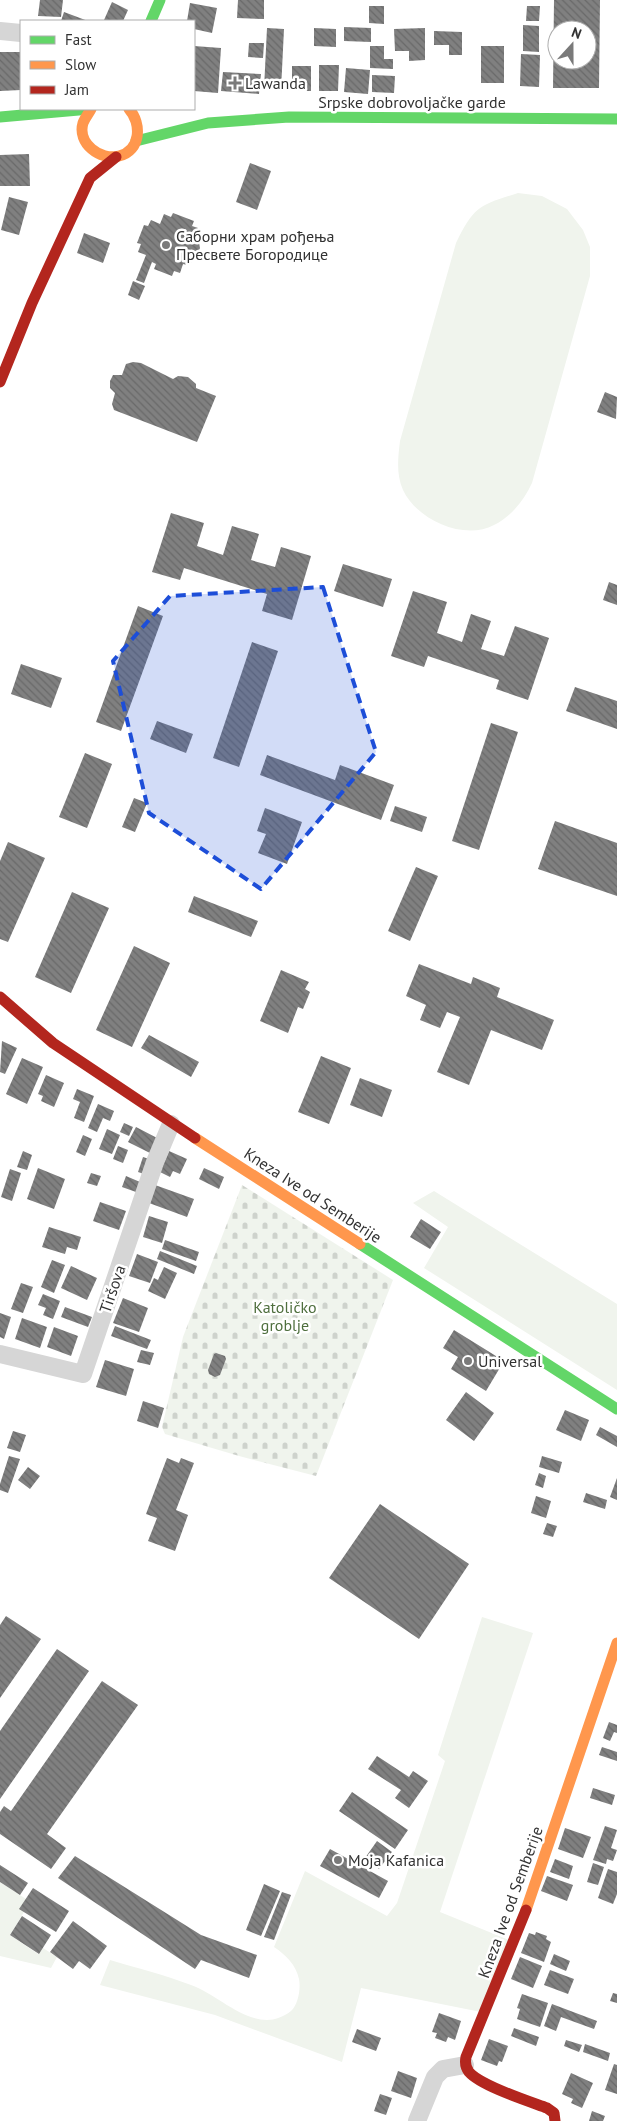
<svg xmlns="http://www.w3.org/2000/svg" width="617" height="2121" font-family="'PT Sans',sans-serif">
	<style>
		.green { fill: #f0f4ed }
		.cemetery { fill: url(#cemetery-stones) }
		.building { fill: url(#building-back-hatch); fill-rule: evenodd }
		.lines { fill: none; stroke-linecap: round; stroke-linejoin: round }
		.street { stroke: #d6d6d6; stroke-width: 18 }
		.fast { stroke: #63d668; stroke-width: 11 }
		.slow { stroke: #ff974d; stroke-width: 11 }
		.jam { stroke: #b3261e; stroke-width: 11 }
		.marked { fill: #1d4ed8; fill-opacity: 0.2; stroke: #1d4ed8; stroke-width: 4; stroke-dasharray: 10 6; stroke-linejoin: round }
		.poi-dot { fill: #7a7a7a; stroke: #fff; stroke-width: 2 }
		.labels { text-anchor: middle; stroke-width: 5; stroke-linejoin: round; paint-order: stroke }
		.poi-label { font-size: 16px; fill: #323232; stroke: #fff; text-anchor: start }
		.street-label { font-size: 16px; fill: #323232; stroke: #fff }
		.park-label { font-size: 16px; fill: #4f6f3e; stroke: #fff }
	</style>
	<defs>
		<pattern id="cemetery-stones" width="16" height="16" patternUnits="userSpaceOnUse" patternTransform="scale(1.25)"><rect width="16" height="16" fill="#f0f4ed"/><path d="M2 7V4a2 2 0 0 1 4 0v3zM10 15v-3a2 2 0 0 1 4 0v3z" fill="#ced2cc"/></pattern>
		<pattern id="building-back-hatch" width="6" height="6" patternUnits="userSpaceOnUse" patternTransform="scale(1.25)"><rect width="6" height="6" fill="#808080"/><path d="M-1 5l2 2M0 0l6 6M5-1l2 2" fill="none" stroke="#696969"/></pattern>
	</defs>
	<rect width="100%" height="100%" fill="#fff"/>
	<path class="green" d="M 518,193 L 542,196 L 567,209 L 583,230 L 590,247 L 590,276 L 532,483 C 524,500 512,516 494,525 C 464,541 417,520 403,490 C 396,474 398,458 400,441 L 456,243 C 474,206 480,205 518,193 Z
		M 434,1191 L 617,1304 L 617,1390 L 424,1268 L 448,1227 L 413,1203 Z
		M 482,1617 L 533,1633 L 440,1912 L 509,1940 L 481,2012 L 361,1988 L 342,2062 L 215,2015 L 100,1985 L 110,1960 C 137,1968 165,1975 191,1985 C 222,1996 257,2038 291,2011 C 298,2005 301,1989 299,1979 C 296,1965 286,1955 274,1947 L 305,1871 L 387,1916 L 397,1903 L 445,1761 L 438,1755 Z
		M 0,1882 L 26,1899 L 24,1912 L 10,1935 L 38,1954 L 43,1948 L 57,1957 L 51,1968 L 0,1956 Z"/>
	<path class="cemetery" d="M 242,1185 L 393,1280 L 316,1476 L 239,1456 L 165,1434 L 162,1427 L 183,1337 Z"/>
	<path class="building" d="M 40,0 L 63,0 L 61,17 L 38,16 Z
		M 238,0 L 264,0 L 264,19 L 237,18 Z
		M 554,0 L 600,0 L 599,88 L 553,88 ZM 557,30 L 587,30 L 587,60 L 557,60 Z
		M 112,2 L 128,10 L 123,21 L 104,20 Z
		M 190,3 L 217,8 L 212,33 L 194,29 L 194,21 L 187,21 Z
		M 369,6 L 384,6 L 384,24 L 369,23 Z
		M 527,6 L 540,6 L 539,21 L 526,21 Z
		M 64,12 L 88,21 L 61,21 Z
		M 523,25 L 539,26 L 539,52 L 523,51 Z
		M 344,27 L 371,28 L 371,42 L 344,41 Z
		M 267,28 L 284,29 L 281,90 L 264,89 Z
		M 314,28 L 336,29 L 336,47 L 314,46 Z
		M 425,28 L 425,60 L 409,61 L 409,51 L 395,51 L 394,29 Z
		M 434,31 L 462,32 L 462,55 L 449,55 L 449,45 L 434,45 Z
		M 249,43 L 264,43 L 263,58 L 248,57 Z
		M 194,46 L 221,48 L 218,93 L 194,91 Z
		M 370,46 L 384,46 L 384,59 L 393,59 L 393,69 L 370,68 Z
		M 481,46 L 504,46 L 504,83 L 481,83 Z
		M 0,52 L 21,52 L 21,90 L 0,91 Z
		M 521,54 L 540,55 L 539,87 L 520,86 Z
		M 319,65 L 339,65 L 338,91 L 319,91 Z
		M 292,66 L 311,66 L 311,91 L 292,91 Z
		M 346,68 L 370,70 L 368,94 L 344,92 Z
		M 223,72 L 261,74 L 259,94 L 221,91 Z
		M 372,75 L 395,76 L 394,93 L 372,92 Z
		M 29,154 L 30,186 L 0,186 L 0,155 Z
		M 250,163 L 271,171 L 257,210 L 236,202 Z
		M 9,197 L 28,202 L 19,235 L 1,230 Z
		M 173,213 L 194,221 L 192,226 L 198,228 L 194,237 L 198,238 L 200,248 L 196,259 L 187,265 L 183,264 L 180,273 L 174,271 L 172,276 L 154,269 L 156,264 L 152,262 L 144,283 L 136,280 L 146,255 L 138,252 L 141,244 L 137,243 L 144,225 L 148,226 L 151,220 L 160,224 L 164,214 L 171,217 Z
		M 84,233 L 110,243 L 103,263 L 77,253 Z
		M 133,281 L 145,286 L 139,300 L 128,295 Z
		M 133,362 L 141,363 L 173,379 L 178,376 L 188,377 L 196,384 L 196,388 L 216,396 L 197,442 L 114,410 L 112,404 L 115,393 L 110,388 L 110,381 L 113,375 L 122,375 L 126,364 Z
		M 605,392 L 617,397 L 616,419 L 597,412 Z
		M 171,513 L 204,523 L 197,546 L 223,555 L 232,526 L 259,534 L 251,560 L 275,567 L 281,547 L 311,556 L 292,620 L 262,611 L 267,594 L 184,568 L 180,580 L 152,572 Z
		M 343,564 L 392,579 L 383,607 L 334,591 Z
		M 609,582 L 617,585 L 617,605 L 603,600 Z
		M 413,591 L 447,602 L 437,633 L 462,642 L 471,614 L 491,621 L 481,649 L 504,656 L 515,626 L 549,638 L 528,700 L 496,689 L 499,680 L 428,656 L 424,667 L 391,656 Z
		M 138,606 L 163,616 L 121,731 L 96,722 Z
		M 252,642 L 278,651 L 239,767 L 213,758 Z
		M 21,664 L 62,678 L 51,708 L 11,694 Z
		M 575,687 L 617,701 L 617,729 L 566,711 Z
		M 157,721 L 193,734 L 186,753 L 150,739 Z
		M 491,723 L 518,732 L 479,850 L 452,841 Z
		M 85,753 L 112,764 L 87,828 L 59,817 Z
		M 267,755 L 335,780 L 340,765 L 394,785 L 381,820 L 260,775 Z
		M 134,798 L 147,803 L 135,832 L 122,827 Z
		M 395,806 L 427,817 L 422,832 L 390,821 Z
		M 265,808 L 302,822 L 287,864 L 258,853 L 266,834 L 257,831 Z
		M 555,821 L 617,843 L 617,896 L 538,869 Z
		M 8,842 L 45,858 L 8,942 L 0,939 L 0,861 Z
		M 416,867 L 438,876 L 410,941 L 388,931 Z
		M 72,892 L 109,908 L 71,993 L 35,977 Z
		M 194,896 L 258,921 L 251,937 L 188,912 Z
		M 134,946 L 170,963 L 132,1047 L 96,1030 Z
		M 419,964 L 471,984 L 473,977 L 500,988 L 497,997 L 554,1020 L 542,1050 L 491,1030 L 469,1085 L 437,1072 L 460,1017 L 447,1012 L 440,1028 L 420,1020 L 426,1005 L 406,996 Z
		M 281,970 L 309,982 L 305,989 L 310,992 L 303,1009 L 298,1007 L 288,1033 L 260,1021 Z
		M 149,1035 L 199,1062 L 191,1077 L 141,1048 Z
		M 2,1041 L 17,1048 L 5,1074 L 0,1072 Z
		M 321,1056 L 351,1068 L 329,1124 L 298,1112 Z
		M 22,1058 L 43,1067 L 27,1104 L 6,1094 Z
		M 46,1075 L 64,1083 L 54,1107 L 41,1101 L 43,1096 L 38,1094 Z
		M 360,1078 L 392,1090 L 382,1117 L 350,1105 Z
		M 77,1089 L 94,1096 L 84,1122 L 74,1118 L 80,1102 L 73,1099 Z
		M 98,1104 L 114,1111 L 110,1121 L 103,1118 L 97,1132 L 88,1128 Z
		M 124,1123 L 133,1127 L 129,1136 L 120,1132 Z
		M 136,1127 L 159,1139 L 152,1154 L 128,1142 Z
		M 107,1129 L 120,1135 L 112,1154 L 99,1149 Z
		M 83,1135 L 92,1139 L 85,1156 L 76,1152 Z
		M 118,1146 L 128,1150 L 123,1163 L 113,1159 Z
		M 23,1151 L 32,1155 L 27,1170 L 17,1167 Z
		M 169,1151 L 187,1159 L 180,1174 L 173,1171 L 170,1177 L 160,1172 Z
		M 143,1157 L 152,1160 L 147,1175 L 138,1172 Z
		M 38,1168 L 65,1179 L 54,1209 L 27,1199 Z
		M 204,1168 L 224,1177 L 219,1189 L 199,1179 Z
		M 10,1169 L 21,1173 L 12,1201 L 1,1197 Z
		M 91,1173 L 101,1176 L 97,1186 L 87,1183 Z
		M 126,1176 L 140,1182 L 136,1192 L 122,1187 Z
		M 155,1185 L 194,1199 L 187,1217 L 149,1203 Z
		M 100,1202 L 126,1211 L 119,1230 L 93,1221 Z
		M 149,1216 L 168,1222 L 162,1243 L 143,1237 Z
		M 421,1219 L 441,1232 L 430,1249 L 410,1237 Z
		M 49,1227 L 81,1237 L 77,1250 L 67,1247 L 65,1254 L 42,1247 Z
		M 165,1240 L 199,1252 L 196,1261 L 162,1249 Z
		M 160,1251 L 197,1266 L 194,1274 L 157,1259 Z
		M 137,1254 L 158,1262 L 150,1283 L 129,1276 Z
		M 52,1260 L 65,1265 L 54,1293 L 41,1287 Z
		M 71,1266 L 97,1278 L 87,1300 L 61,1288 Z
		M 164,1267 L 177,1273 L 165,1299 L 148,1291 L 154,1278 L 158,1280 Z
		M 21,1283 L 33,1287 L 23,1313 L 11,1309 Z
		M 43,1294 L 60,1301 L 53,1319 L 43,1315 L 46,1308 L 38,1305 Z
		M 123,1298 L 148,1308 L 139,1332 L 113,1323 Z
		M 65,1307 L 92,1317 L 88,1327 L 61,1317 Z
		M 0,1313 L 11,1317 L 4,1339 L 0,1337 Z
		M 22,1318 L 47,1327 L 40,1348 L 15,1339 Z
		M 115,1326 L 151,1340 L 147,1349 L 111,1336 Z
		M 54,1327 L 78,1336 L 71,1356 L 47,1347 Z
		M 454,1330 L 504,1361 L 486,1391 L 451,1369 L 458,1357 L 443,1348 Z
		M 141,1350 L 154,1353 L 150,1365 L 137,1362 Z
		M 216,1353 L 225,1356 L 226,1359 L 220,1375 L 215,1377 L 209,1374 L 208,1370 L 214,1354 Z
		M 105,1360 L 134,1369 L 126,1396 L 96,1387 Z
		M 466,1392 L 494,1413 L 474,1441 L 446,1420 Z
		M 143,1401 L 164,1408 L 158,1428 L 137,1421 Z
		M 565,1410 L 589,1420 L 581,1441 L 556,1430 Z
		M 600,1427 L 617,1436 L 617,1447 L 596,1435 Z
		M 13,1431 L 26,1435 L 20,1452 L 7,1448 Z
		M 9,1456 L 20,1459 L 8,1493 L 0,1490 L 0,1484 Z
		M 542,1456 L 562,1462 L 559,1473 L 539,1467 Z
		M 167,1458 L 179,1463 L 181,1458 L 194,1463 L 176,1510 L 188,1515 L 175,1551 L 148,1541 L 157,1518 L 146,1514 Z
		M 28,1467 L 40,1476 L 30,1489 L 18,1480 Z
		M 539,1473 L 546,1476 L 543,1488 L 535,1485 Z
		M 617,1478 L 617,1500 L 610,1497 Z
		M 586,1493 L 607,1500 L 605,1509 L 583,1502 Z
		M 536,1496 L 551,1501 L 546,1518 L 531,1513 Z
		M 380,1504 L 469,1564 L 419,1639 L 329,1578 Z
		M 547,1523 L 557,1526 L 553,1537 L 543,1534 Z
		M 6,1616 L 41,1639 L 0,1698 L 0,1625 Z
		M 57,1649 L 89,1671 L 0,1799 L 0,1731 Z
		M 102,1681 L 138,1705 L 47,1834 L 66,1848 L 51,1869 L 0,1834 L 0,1812 L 4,1806 L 11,1811 Z
		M 609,1722 L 617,1725 L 617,1733 L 614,1732 L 610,1741 L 603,1738 Z
		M 602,1747 L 617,1752 L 617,1761 L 599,1755 Z
		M 377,1756 L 409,1777 L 413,1771 L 428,1781 L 409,1808 L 395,1798 L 401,1790 L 368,1769 Z
		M 593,1788 L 615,1795 L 612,1805 L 590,1798 Z
		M 352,1792 L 408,1830 L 395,1849 L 339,1811 Z
		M 605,1826 L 617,1830 L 611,1848 L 617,1850 L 613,1861 L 607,1859 L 606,1864 L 593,1860 Z
		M 565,1828 L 591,1837 L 583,1858 L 558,1849 Z
		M 377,1841 L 392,1852 L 379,1869 L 365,1858 Z
		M 330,1849 L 388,1881 L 379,1898 L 320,1866 Z
		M 75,1856 L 201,1935 L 257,1955 L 249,1978 L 201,1960 L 195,1969 L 58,1878 Z
		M 555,1859 L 573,1866 L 569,1879 L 550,1872 Z
		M 593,1863 L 604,1867 L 598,1885 L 587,1882 Z
		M 0,1865 L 28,1883 L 20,1895 L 0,1882 Z
		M 608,1869 L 617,1872 L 617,1894 L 613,1904 L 598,1898 Z
		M 547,1876 L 573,1885 L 567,1901 L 541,1891 Z
		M 264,1884 L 280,1891 L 261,1936 L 246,1930 Z
		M 33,1888 L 69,1911 L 56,1932 L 19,1909 Z
		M 282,1892 L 291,1895 L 274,1940 L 264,1937 Z
		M 22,1916 L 51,1935 L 39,1954 L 10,1935 Z
		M 73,1921 L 107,1946 L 90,1969 L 79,1961 L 73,1969 L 50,1952 Z
		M 536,1932 L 547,1936 L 546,1939 L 551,1942 L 544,1962 L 521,1953 L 529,1933 L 535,1935 Z
		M 554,1954 L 570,1961 L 566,1971 L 550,1964 Z
		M 520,1957 L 542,1966 L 533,1988 L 511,1979 Z
		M 550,1970 L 574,1979 L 568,1994 L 544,1985 Z
		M 613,1993 L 617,1994 L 617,2003 L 610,2001 Z
		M 522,1994 L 548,2003 L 540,2027 L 517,2019 L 520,2009 L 517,2008 Z
		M 552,2004 L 597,2021 L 594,2029 L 561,2017 L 556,2031 L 544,2026 Z
		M 439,2013 L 461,2021 L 455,2040 L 448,2037 L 446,2042 L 435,2038 L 437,2033 L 432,2032 Z
		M 514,2028 L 539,2037 L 536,2046 L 511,2036 Z
		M 357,2029 L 381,2038 L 376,2051 L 352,2042 Z
		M 489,2039 L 508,2046 L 502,2062 L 499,2061 L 497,2066 L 481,2060 Z
		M 566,2040 L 582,2045 L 579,2052 L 564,2046 Z
		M 585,2044 L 610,2053 L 608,2061 L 583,2052 Z
		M 614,2064 L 617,2065 L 617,2094 L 605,2090 Z
		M 398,2071 L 417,2078 L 411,2098 L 391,2091 Z
		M 571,2073 L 593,2083 L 582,2108 L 571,2103 L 573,2099 L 562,2094 Z
		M 380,2094 L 392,2098 L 386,2115 L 374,2111 Z
		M 592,2111 L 605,2116 L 603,2121 L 589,2121 Z"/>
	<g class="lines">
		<path class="street" d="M 0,31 L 21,33
			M 0,1354 L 83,1374 L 155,1162 L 171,1124
			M 417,2121 L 435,2077 L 443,2069 L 465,2065"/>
		<path class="fast" d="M 151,21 L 160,0
			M 0,117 L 90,109
			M 136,141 L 208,123 L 289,117 L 617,119
			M 360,1244 L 617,1409"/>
		<path class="slow" d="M 91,109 C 89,113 85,118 83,123 C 77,143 100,161 119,156 C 141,151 142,123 129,109
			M 195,1138 L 360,1244
			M 526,1910 L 617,1643"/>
		<path class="jam" d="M 0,382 L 32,303 L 90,178 L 116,157
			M 0,997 L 53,1043 L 195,1138
			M 526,1910 L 466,2057 C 465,2062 465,2067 469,2072 C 481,2086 528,2101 547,2108 L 554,2113 L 555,2121"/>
	</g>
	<path class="marked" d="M 323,587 L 376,752 L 261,889 L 149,813 L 113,661 L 170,596 Z"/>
	<g class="poi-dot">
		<path d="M232.5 75.5h5v5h5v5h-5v5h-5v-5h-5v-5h5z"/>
		<circle cx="166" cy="245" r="5"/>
		<circle cx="468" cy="1361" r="5"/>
		<circle cx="338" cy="1860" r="5"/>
	</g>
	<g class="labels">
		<g class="poi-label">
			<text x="245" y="89">Lawanda</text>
			<text x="176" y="242">Саборни храм рођења<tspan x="176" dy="18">Пресвете Богородице</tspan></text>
			<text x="478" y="1367">Universal</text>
			<text x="348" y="1866">Moja Kafanica</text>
		</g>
		<g class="street-label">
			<text x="412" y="108">Srpske dobrovoljačke garde</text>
			<text transform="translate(313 1195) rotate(33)" y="6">Kneza Ive od Semberije</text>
			<text transform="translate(112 1289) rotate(-71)" y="6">Tiršova</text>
			<text transform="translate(510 1902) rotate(-70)" y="6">Kneza Ive od Semberije</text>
		</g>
		<g class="park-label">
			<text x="285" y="1313">Katoličko<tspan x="285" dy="18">groblje</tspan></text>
		</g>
	</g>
	<rect x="20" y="20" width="175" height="90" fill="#ffffff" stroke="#adadad"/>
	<rect x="30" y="36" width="25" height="8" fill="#63d668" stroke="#adadad"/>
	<text x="65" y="45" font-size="15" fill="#323232">Fast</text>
	<rect x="30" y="61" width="25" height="8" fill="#ff974d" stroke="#adadad"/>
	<text x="65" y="70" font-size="15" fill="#323232">Slow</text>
	<rect x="30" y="86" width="25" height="8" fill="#b3261e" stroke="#adadad"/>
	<text x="65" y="95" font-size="15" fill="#323232">Jam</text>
	<g transform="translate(572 45) rotate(21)"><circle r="24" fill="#ffffff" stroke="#adadad"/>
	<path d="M0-4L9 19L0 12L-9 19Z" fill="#7a7a7a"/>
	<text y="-8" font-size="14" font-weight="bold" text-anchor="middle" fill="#323232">N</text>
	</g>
</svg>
